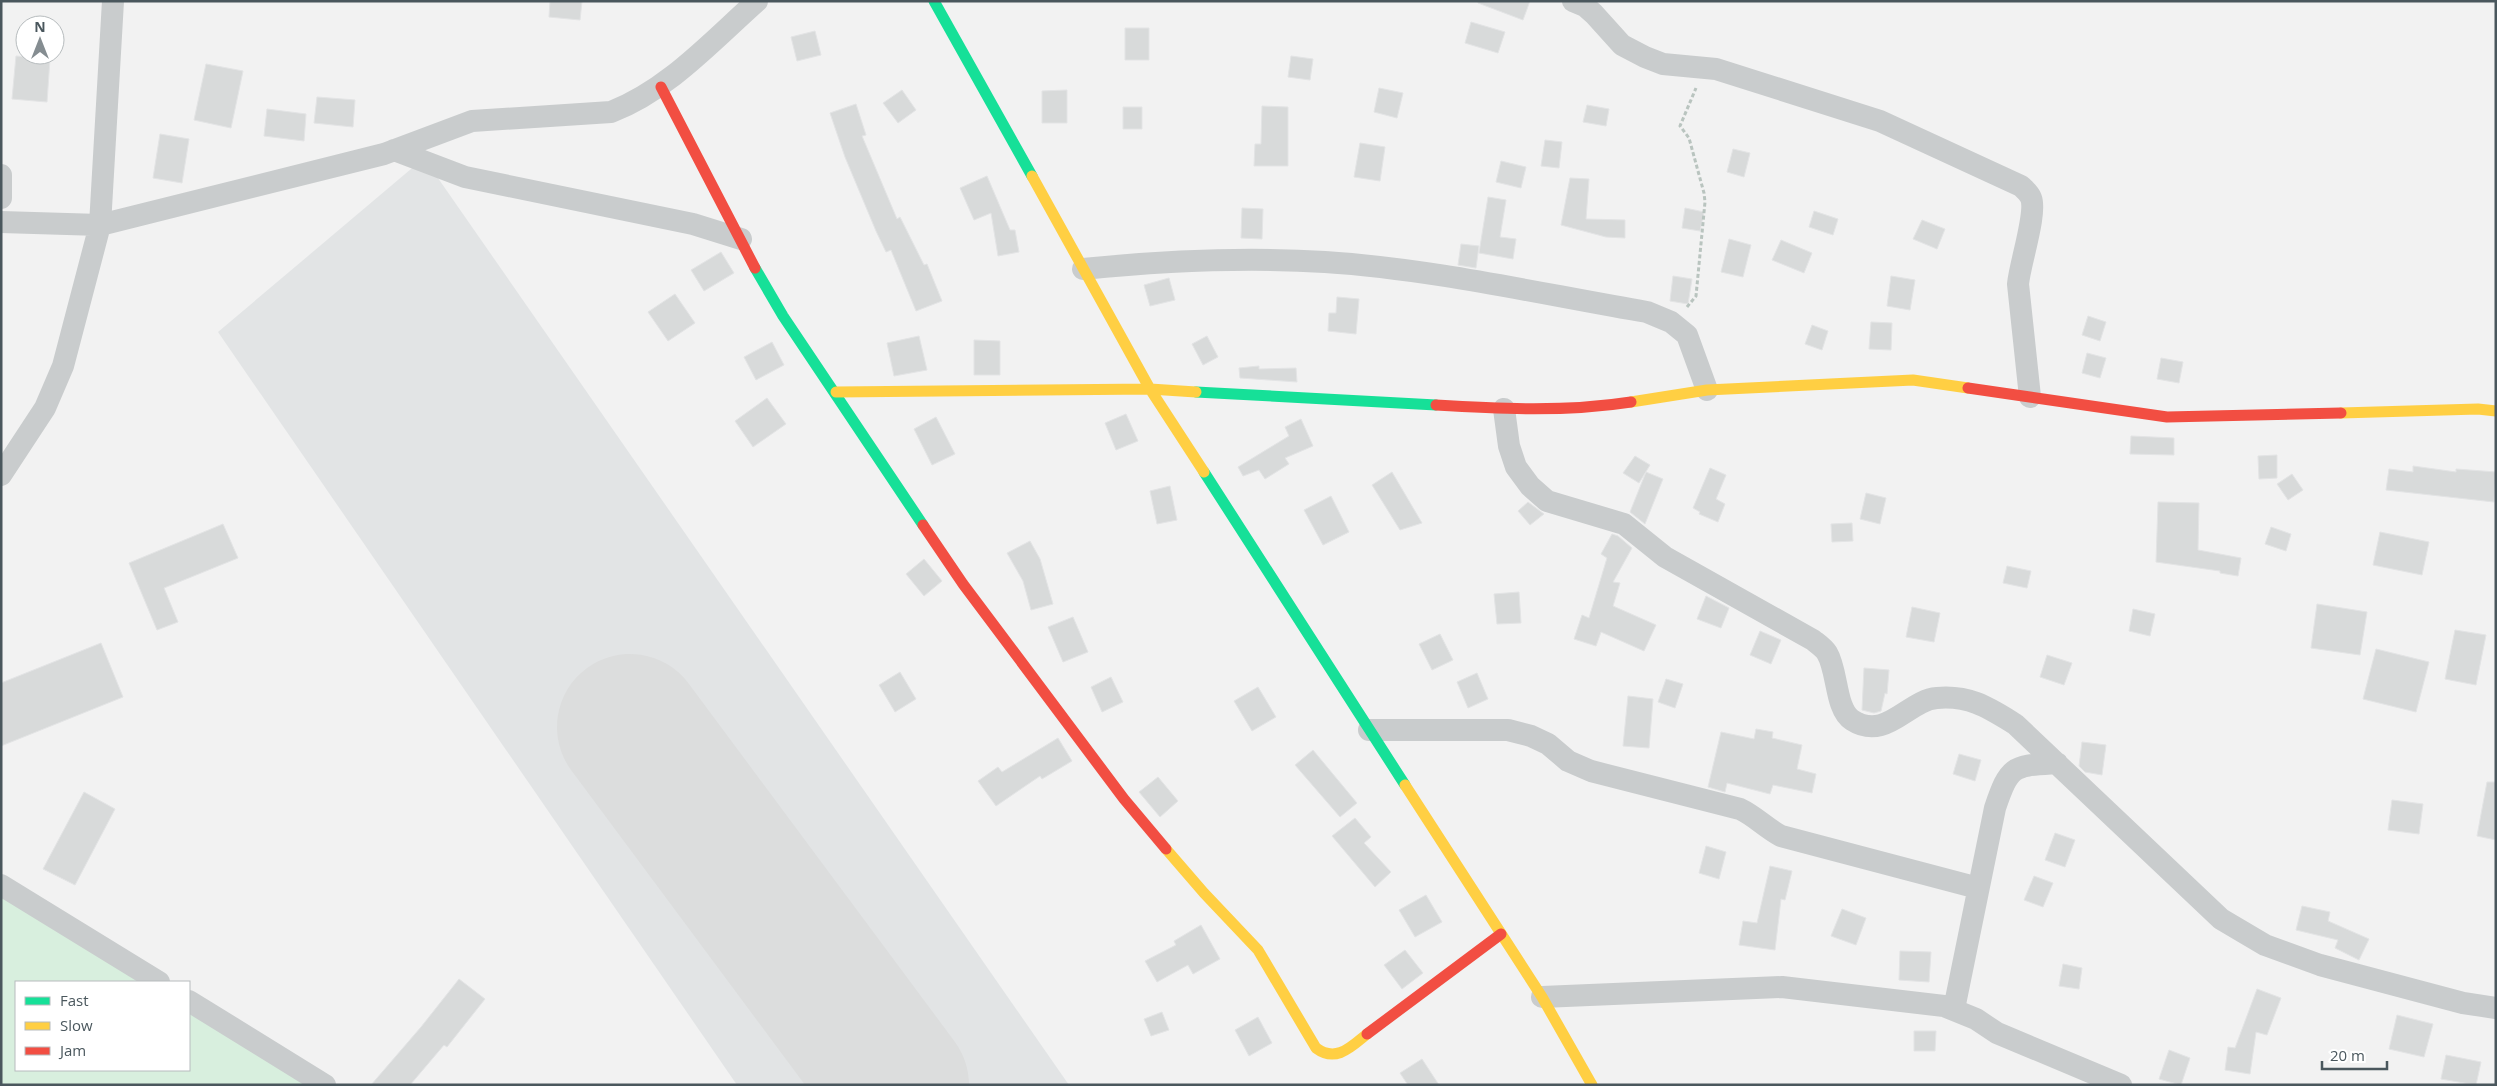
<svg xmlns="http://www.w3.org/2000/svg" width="2497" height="1086" font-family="'Open Sans',sans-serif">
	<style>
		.airport { fill: #e2e4e5 }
		.green { fill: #d8efde }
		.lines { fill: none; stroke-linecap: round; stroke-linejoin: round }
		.runway { stroke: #dcdddd; stroke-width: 146 }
		.building { fill: #d8dada; stroke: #e3e4e5 }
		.path { stroke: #b9c4bf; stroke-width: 3; stroke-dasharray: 4 2.5; stroke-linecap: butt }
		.street { stroke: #c9cccd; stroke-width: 22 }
		.fast { stroke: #16e098; stroke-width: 11 }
		.slow { stroke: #ffcf43; stroke-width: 11 }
		.jam { stroke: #f24e42; stroke-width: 11 }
	</style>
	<rect width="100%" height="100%" fill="#f2f2f2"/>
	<path class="airport" d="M 424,158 L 1069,1085 L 737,1085 L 218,332 Z"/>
	<path class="green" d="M 1,891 L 151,982 L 16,982 L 16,1070 L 189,1070 L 189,1005 L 319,1085 L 1,1085 Z"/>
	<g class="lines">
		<path class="runway" d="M 630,727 L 896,1085"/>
	</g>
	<path class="building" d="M 550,1 L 582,1 L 580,20 L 549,17 Z
		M 1478,1 L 1530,1 L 1523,20 L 1478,3 Z
		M 1471,22 L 1505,32 L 1498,53 L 1465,43 Z
		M 1125,28 L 1149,28 L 1149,60 L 1125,60 Z
		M 815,31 L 821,55 L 797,61 L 791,37 Z
		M 16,56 L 50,59 L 47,102 L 12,99 Z
		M 1291,56 L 1313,59 L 1310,80 L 1288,77 Z
		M 206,64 L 243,71 L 231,128 L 194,120 Z
		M 1379,88 L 1403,93 L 1397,118 L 1374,112 Z
		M 902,90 L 916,110 L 898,123 L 883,103 Z
		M 1067,90 L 1067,123 L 1042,123 L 1042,91 Z
		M 317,97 L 355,100 L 353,127 L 314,123 Z
		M 856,104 L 866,135 L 862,136 L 897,219 L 900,217 L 924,265 L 927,264 L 942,301 L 916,311 L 891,250 L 886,252 L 876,231 L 845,157 L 830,113 Z
		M 1587,105 L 1609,109 L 1606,126 L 1583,122 Z
		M 1262,106 L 1288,107 L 1288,166 L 1254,166 L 1255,144 L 1261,144 Z
		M 1123,107 L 1142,107 L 1142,129 L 1123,129 Z
		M 267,109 L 306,114 L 304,141 L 264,136 Z
		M 160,134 L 189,139 L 182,183 L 153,178 Z
		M 1545,140 L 1562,142 L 1559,168 L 1541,166 Z
		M 1360,143 L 1385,147 L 1380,181 L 1354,177 Z
		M 1733,149 L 1750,153 L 1744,177 L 1727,172 Z
		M 1501,161 L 1526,167 L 1521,188 L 1496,182 Z
		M 987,176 L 1010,230 L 1015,230 L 1019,252 L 998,256 L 991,213 L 974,220 L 960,188 Z
		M 1570,178 L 1589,179 L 1586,219 L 1625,220 L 1625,238 L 1606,237 L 1561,225 Z
		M 1488,197 L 1506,200 L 1500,237 L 1516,239 L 1513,259 L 1479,253 Z
		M 1242,208 L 1263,209 L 1262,239 L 1241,238 Z
		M 1685,208 L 1704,212 L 1700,231 L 1682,228 Z
		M 1814,211 L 1838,219 L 1833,235 L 1809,227 Z
		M 1922,220 L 1945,229 L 1937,249 L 1913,239 Z
		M 1729,239 L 1751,245 L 1743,277 L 1721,272 Z
		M 1781,240 L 1812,253 L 1804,273 L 1772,260 Z
		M 1461,244 L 1479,246 L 1476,268 L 1458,265 Z
		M 721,252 L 734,273 L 704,291 L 691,270 Z
		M 1673,276 L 1692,279 L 1688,304 L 1670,301 Z
		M 1891,276 L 1915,280 L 1910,310 L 1887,306 Z
		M 1169,278 L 1175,300 L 1150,306 L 1144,285 Z
		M 675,294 L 695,323 L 668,341 L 648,312 Z
		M 1337,297 L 1359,299 L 1356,334 L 1328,331 L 1329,313 L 1336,313 Z
		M 2088,316 L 2106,322 L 2100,341 L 2082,335 Z
		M 1871,322 L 1892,323 L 1891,350 L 1869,349 Z
		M 1812,325 L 1828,331 L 1822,350 L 1805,344 Z
		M 919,336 L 927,370 L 894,376 L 887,343 Z
		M 1207,336 L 1218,357 L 1203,365 L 1192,344 Z
		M 974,340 L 1000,341 L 1000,375 L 974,375 Z
		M 772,342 L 784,365 L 756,380 L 744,357 Z
		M 2087,353 L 2106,358 L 2100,378 L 2082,373 Z
		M 2161,358 L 2183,362 L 2179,383 L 2157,379 Z
		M 1259,366 L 1259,369 L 1296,368 L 1297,382 L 1240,378 L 1239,368 Z
		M 767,398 L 786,424 L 753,447 L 735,421 Z
		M 1126,414 L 1138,441 L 1116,450 L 1105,423 Z
		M 936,417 L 955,454 L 932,465 L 914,429 Z
		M 1301,419 L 1313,446 L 1285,458 L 1289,464 L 1265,479 L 1259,470 L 1243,476 L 1238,467 L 1289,436 L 1285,427 Z
		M 2131,436 L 2174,438 L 2174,455 L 2130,454 Z
		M 2277,455 L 2277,478 L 2259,479 L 2258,456 Z
		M 1635,456 L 1650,465 L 1639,483 L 1623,473 Z
		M 2413,466 L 2456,472 L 2456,469 L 2496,472 L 2494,502 L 2386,490 L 2389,469 L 2413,472 Z
		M 1710,468 L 1726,475 L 1716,499 L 1725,504 L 1718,522 L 1699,514 L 1700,512 L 1693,508 Z
		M 1392,472 L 1422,523 L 1400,530 L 1372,485 Z
		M 1646,472 L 1663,479 L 1645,524 L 1630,512 Z
		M 2292,474 L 2303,490 L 2288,500 L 2277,484 Z
		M 1170,486 L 1177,520 L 1157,524 L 1150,491 Z
		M 1866,493 L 1886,498 L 1880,524 L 1860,519 Z
		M 1331,496 L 1349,532 L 1323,545 L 1304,510 Z
		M 1528,502 L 1544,514 L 1530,525 L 1518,511 Z
		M 2158,502 L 2199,503 L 2198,550 L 2241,558 L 2238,576 L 2220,573 L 2220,571 L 2156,562 Z
		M 1852,523 L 1853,541 L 1832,542 L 1831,524 Z
		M 223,524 L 238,558 L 164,588 L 178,622 L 157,630 L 129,563 Z
		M 2271,527 L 2291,534 L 2286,551 L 2265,544 Z
		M 2380,532 L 2429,542 L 2422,575 L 2373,565 Z
		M 1612,534 L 1618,536 L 1632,548 L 1613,582 L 1620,583 L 1613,606 L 1656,625 L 1644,651 L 1601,632 L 1596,646 L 1574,639 L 1582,615 L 1589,618 L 1607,558 L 1601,554 Z
		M 1030,541 L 1040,559 L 1053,604 L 1031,610 L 1023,581 L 1007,553 Z
		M 924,559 L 942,581 L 924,596 L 906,574 Z
		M 2007,566 L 2031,571 L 2027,588 L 2003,583 Z
		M 1519,592 L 1521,623 L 1497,624 L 1494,594 Z
		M 1706,596 L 1729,608 L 1721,628 L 1697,619 Z
		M 2317,604 L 2367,612 L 2360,655 L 2311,648 Z
		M 1912,607 L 1940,613 L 1934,642 L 1906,637 Z
		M 2133,609 L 2155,614 L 2150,636 L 2129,631 Z
		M 1073,617 L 1088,652 L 1063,662 L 1048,627 Z
		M 2455,630 L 2486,635 L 2476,685 L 2445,679 Z
		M 1760,631 L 1781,640 L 1771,664 L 1750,655 Z
		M 1440,634 L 1453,660 L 1432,670 L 1419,644 Z
		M 101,643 L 123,697 L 1,746 L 1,683 Z
		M 2376,649 L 2429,662 L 2416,712 L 2363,699 Z
		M 2047,655 L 2072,663 L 2064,685 L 2040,677 Z
		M 1864,668 L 1889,670 L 1887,694 L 1885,693 L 1881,711 L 1874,713 L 1862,710 Z
		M 900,672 L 916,699 L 895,712 L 879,685 Z
		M 1477,673 L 1488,699 L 1468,708 L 1457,682 Z
		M 1111,677 L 1123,702 L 1102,712 L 1091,687 Z
		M 1666,679 L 1683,684 L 1675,708 L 1658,702 Z
		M 1258,687 L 1276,717 L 1252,731 L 1234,701 Z
		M 1628,696 L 1653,699 L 1649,748 L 1623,746 Z
		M 1756,729 L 1773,732 L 1772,738 L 1802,745 L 1797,769 L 1816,774 L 1812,793 L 1773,785 L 1770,794 L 1727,783 L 1725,792 L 1708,787 L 1721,732 L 1754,739 Z
		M 1058,738 L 1072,761 L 1042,779 L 1040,776 L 996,806 L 978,781 L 998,767 L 1002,772 Z
		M 2082,742 L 2106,745 L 2102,775 L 2085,772 L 2079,766 Z
		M 1313,750 L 1357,803 L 1340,817 L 1295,765 Z
		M 1959,754 L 1981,760 L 1975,781 L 1953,774 Z
		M 1158,777 L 1178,801 L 1160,817 L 1139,792 Z
		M 2487,782 L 2496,782 L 2496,840 L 2477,836 Z
		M 84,792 L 115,809 L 75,885 L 43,869 Z
		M 2392,800 L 2423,804 L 2419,834 L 2388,830 Z
		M 1355,818 L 1371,837 L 1364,843 L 1391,872 L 1375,887 L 1332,836 Z
		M 2055,833 L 2075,840 L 2065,867 L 2045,860 Z
		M 1706,846 L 1726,852 L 1719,879 L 1699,873 Z
		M 1770,866 L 1792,871 L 1785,900 L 1781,899 L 1775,950 L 1739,945 L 1743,921 L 1757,923 Z
		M 2034,876 L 2053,883 L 2043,907 L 2024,900 Z
		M 1426,895 L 1442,922 L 1415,937 L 1399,910 Z
		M 2302,906 L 2330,912 L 2328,921 L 2369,939 L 2359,960 L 2335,948 L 2338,940 L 2296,930 Z
		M 1842,909 L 1866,918 L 1856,945 L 1831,936 Z
		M 1201,925 L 1220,959 L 1193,974 L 1188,965 L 1157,982 L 1145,961 L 1176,945 L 1174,941 Z
		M 1405,950 L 1423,973 L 1402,989 L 1384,965 Z
		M 1900,951 L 1931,952 L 1929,982 L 1899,980 Z
		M 2063,964 L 2082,968 L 2079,989 L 2059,986 Z
		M 459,979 L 485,999 L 447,1047 L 444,1045 L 410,1085 L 371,1085 L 421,1027 Z
		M 2257,989 L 2281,998 L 2267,1035 L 2256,1032 L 2250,1074 L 2225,1070 L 2228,1047 L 2235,1048 Z
		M 1162,1012 L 1169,1030 L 1151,1036 L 1144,1019 Z
		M 2397,1015 L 2433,1024 L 2424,1057 L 2389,1049 Z
		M 1258,1017 L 1272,1043 L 1249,1056 L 1235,1030 Z
		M 1914,1031 L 1936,1031 L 1935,1051 L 1914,1051 Z
		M 2169,1050 L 2190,1058 L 2181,1085 L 2159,1079 Z
		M 2446,1055 L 2481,1062 L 2476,1085 L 2441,1079 Z
		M 1422,1059 L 1439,1085 L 1408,1085 L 1400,1073 Z"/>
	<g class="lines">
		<path class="path" d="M 1687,307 L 1696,296 L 1705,202 L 1704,193 L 1689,138 L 1680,126 L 1696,88"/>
		<path class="street" d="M 1573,1 L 1585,6 L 1594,14 L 1622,45 L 1645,57 L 1663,64 L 1716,69 L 1880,121 L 2021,186 C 2024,189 2029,193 2031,198 C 2037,213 2020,263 2018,284 L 2030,397
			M 394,150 L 465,177 L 693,224 L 741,239
			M 1,175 L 1,198
			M 1,222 L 100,225 L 384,154 L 472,121 L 611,112 C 668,90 711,42 757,1
			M 1083,269 C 1162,261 1245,257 1325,262 C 1433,269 1541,294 1647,312 L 1671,322 L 1687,335 L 1707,390
			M 1504,409 L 1509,446 L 1516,467 L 1530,486 L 1547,501 L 1624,524 L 1665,557 L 1813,640 C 1818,644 1824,648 1827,653 C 1838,671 1835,709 1852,720 C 1886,742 1908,700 1937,698 C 1970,695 1989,708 2015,724 L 2221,919 L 2265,945 L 2320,965 L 2463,1003 L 2496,1008
			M 1,475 L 45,408 L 63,366 L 100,225 L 113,1
			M 1369,730 L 1508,730 L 1531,736 L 1548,744 L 1568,761 L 1591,771 L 1740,809 C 1755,816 1766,828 1781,836 L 1978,888
			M 1,885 L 159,982
			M 1542,997 L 1782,987 L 1944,1006 L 1976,1019 L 1997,1033 L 2121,1085
			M 189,1001 L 325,1085
			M 1954,1009 L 1995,808 C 2010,764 2013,766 2057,763"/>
		<path class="fast" d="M 934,1 L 1032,176
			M 755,268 L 783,316 L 923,525
			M 1196,392 L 1436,405
			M 1204,472 L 1405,785"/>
		<path class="slow" d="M 1032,176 L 1150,389 L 1204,472
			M 836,392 L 1150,389 L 1196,392
			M 1631,402 L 1707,390 L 1913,380 L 1968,388
			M 2341,413 L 2478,409 L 2496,411
			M 1405,785 L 1542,997 L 1592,1085
			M 1166,849 L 1204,893 L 1258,950 L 1316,1048 C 1336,1063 1351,1047 1367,1034"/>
		<path class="jam" d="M 661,87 L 755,268
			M 1968,388 L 2167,417 L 2341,413
			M 1436,405 C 1501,409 1567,412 1631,402
			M 923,525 L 963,584 L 1124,799 L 1166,849
			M 1367,1034 L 1501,934"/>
	</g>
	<rect width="2497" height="1086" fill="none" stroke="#4a575d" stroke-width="5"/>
	<rect x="15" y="981" width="175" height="90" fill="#ffffff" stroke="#b7bcbe"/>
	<rect x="25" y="997" width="25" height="8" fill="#16e098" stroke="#b7bcbe"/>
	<text x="60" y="1006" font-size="15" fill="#4a575d">Fast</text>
	<rect x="25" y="1022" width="25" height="8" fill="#ffcf43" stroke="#b7bcbe"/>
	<text x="60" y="1031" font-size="15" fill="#4a575d">Slow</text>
	<rect x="25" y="1047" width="25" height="8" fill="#f24e42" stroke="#b7bcbe"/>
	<text x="60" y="1056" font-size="15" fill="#4a575d">Jam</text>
	<g transform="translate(40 40)"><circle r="24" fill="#ffffff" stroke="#b7bcbe"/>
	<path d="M0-4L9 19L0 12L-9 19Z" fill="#858d91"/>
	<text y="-8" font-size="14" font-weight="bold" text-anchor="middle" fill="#4a575d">N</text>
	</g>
	<path d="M2322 1061v8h65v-8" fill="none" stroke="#4a575d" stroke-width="2.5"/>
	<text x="2330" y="1061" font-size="15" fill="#4a575d" stroke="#ffffff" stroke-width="4" paint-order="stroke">20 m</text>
</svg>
